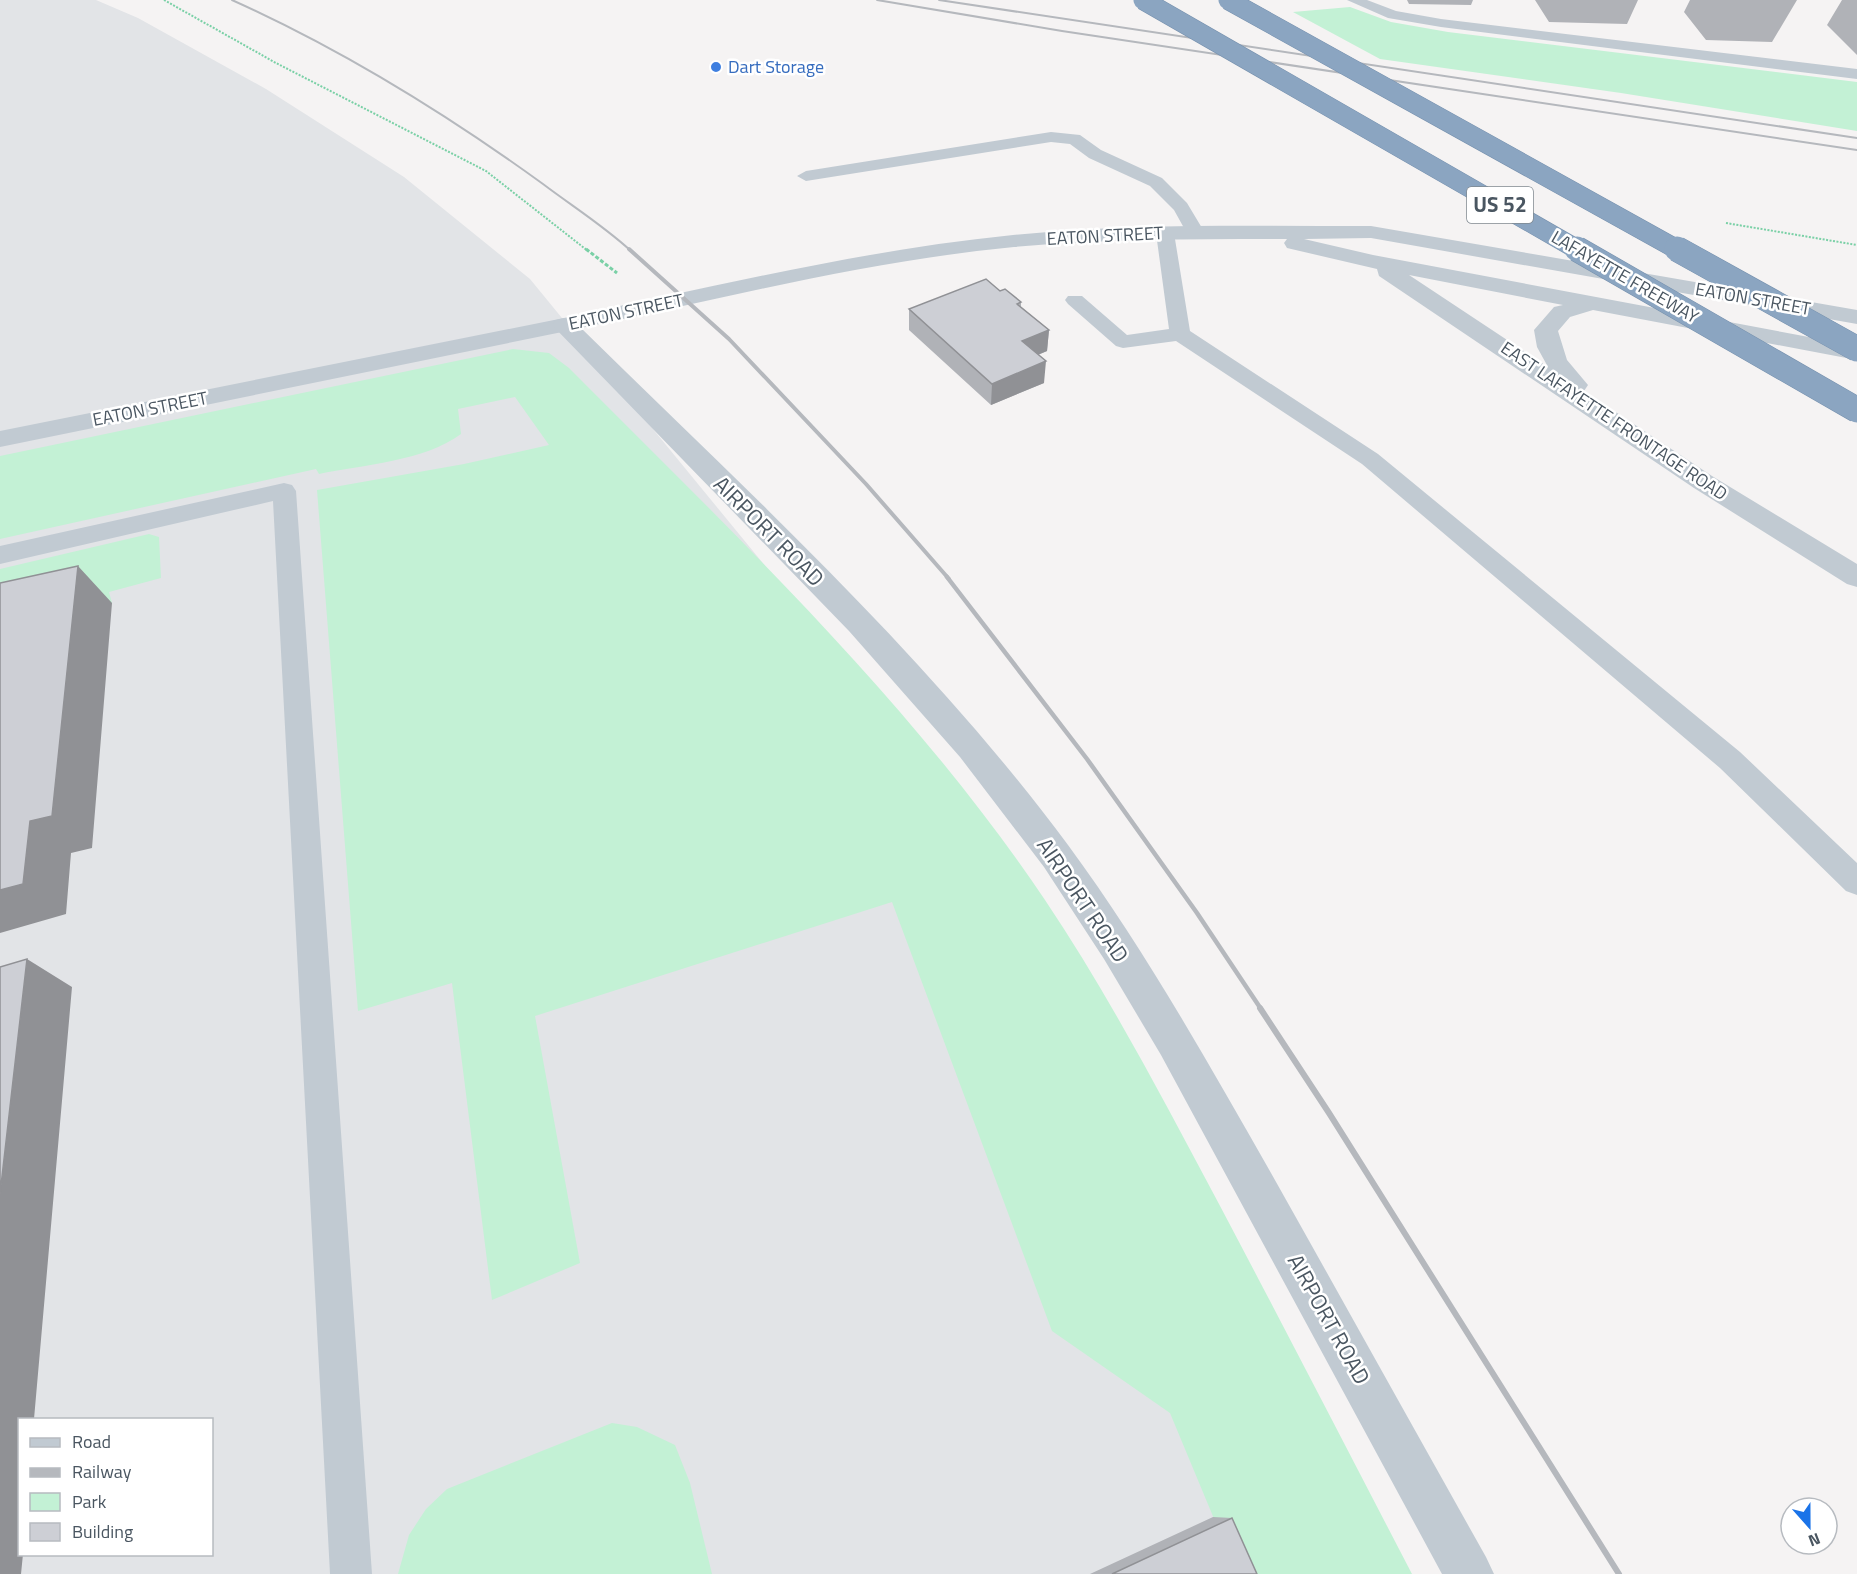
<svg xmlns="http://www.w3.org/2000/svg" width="1857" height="1574" font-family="'Titillium Web',sans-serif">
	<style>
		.airport { fill: #e2e4e7; fill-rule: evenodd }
		.green { fill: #c3f1d5 }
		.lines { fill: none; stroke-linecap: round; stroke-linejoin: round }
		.path-far1 { stroke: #7ad0a6; stroke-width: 2; stroke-dasharray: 2 1.5; stroke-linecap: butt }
		.path { stroke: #7ad0a6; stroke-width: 3; stroke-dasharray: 4 2; stroke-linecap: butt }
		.service { fill: #c1cad2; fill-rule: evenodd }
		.minor { fill: #c1cad2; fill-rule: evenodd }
		.tertiary { fill: #c1cad2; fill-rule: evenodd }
		.rail-far3 { stroke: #b5b8bd; stroke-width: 2 }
		.rail-far2 { stroke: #b5b8bd; stroke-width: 4 }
		.rail-far1 { stroke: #b5b8bd; stroke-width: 4.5 }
		.rail { stroke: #b5b8bd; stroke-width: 6 }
		.motorway-bridge-far1-casing { stroke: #7690ad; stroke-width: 20; stroke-linecap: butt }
		.motorway-bridge-casing { stroke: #7690ad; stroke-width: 26; stroke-linecap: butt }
		.motorway-bridge-far1 { stroke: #8ba5c1; stroke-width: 19 }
		.motorway-bridge { stroke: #8ba5c1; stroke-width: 25 }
		.wall { fill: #b0b2b7 }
		.shaded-wall { fill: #909195 }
		.building { fill: #cdcfd5; stroke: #909195; stroke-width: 1.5 }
		.shop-dot { fill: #3f7fe0; stroke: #fff; stroke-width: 2 }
		.labels { text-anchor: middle; stroke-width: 5; stroke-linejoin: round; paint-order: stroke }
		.far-shop-label { font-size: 18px; fill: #366cbe; stroke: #fff; text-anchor: start }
		.far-street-label { font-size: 18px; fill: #4a5661; stroke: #fff }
		.shield { fill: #fff; stroke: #808990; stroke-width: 1.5 }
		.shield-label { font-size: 21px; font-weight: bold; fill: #4a5661 }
		.street-label { font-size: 22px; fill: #4a5661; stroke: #fff }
	</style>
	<rect width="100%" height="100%" fill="#f5f3f3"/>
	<path class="airport" d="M 0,0 L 96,0 L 138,18 L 266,89 L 404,177 L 530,279 L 916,750 L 1308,1574 L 0,1574 ZM 20,1420 L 212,1420 L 212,1554 L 20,1554 Z"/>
	<path class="green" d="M 1350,7 L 1391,22 L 1448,32 L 1857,82 L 1857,131 L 1621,93 L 1380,59 L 1293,12 Z
		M 513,349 L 549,353 L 569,368 C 737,537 911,701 1045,900 C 1110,997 1164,1101 1219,1204 C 1284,1327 1348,1451 1412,1574 L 1237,1574 L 1170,1413 L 1052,1331 L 892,902 L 535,1016 L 580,1263 L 492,1300 L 452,983 L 358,1011 L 317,490 L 464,464 L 549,445 L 515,397 L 458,409 L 461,434 C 425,461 362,465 319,474 L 316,469 L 0,539 L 0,456 Z
		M 149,534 L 159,537 L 161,578 L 109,592 L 112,603 L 0,629 L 0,569 Z
		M 612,1423 L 637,1427 L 675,1445 L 690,1483 L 712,1574 L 398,1574 L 409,1535 L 426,1509 L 447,1489 Z"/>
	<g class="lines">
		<path class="path-far1" d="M 164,0 L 276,63 L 486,171 L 588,251
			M 1726,223 L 1857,245"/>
		<path class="path" d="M 586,249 L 617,273"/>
		<path class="service" d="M 1347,0 L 1367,0 L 1396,11 L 1441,19 L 1857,69 L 1857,79 L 1441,27 L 1388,18 Z
			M 1051,132 L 1080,135 L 1101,150 L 1162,178 L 1187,203 L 1205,233 L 1196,239 L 1189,237 L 1174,210 L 1150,186 L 1089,158 L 1070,144 L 1051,142 L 806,181 L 797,176 L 806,171 Z
			M 1165,227 L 1174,233 L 1190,331 L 1378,454 L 1740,752 L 1857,863 L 1857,895 L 1846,891 L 1720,768 L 1362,464 L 1176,341 L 1123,348 L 1116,346 L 1068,304 L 1065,300 L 1068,296 L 1082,296 L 1127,335 L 1169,329 L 1156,233 Z
			M 284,483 L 292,485 L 296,491 L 372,1574 L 330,1574 L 273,501 L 0,564 L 0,546 Z"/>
		<path class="minor" d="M 564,318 L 572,320 L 576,325 L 572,330 L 0,447 L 0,431 Z"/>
		<path class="tertiary" d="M 1371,226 L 1857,310 L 1857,324 L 1371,238 L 1304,239 L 1373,255 L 1857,346 L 1857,360 L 1593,310 L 1570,317 L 1558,331 L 1567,360 L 1588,385 L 1584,391 L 1712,476 L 1857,564 L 1857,587 L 1847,584 L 1694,488 L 1379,276 L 1377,269 L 1287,248 L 1284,243 L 1287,239 C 1196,239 1105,239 1014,247 C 868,261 724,298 581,328 C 749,493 927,655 1068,845 C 1144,948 1207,1061 1271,1173 C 1343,1301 1414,1429 1486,1557 L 1494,1574 L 1442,1574 L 1161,1055 L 1104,959 L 1044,867 L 960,757 L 849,631 L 552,325 L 556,320 L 564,318 C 713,287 862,250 1013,235 C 1132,223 1252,226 1371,226 ZM 1409,275 L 1563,305 L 1554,307 L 1534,330 L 1537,347 L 1548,367 Z"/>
		<path class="rail-far3" d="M 232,0 C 343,50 445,113 543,184 C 572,206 604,226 631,251
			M 877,0 L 1062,31 L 1857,150
			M 939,0 L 1857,138"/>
		<path class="rail-far2" d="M 629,249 L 729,339 L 866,484 L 949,579"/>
		<path class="rail-far1" d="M 947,577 L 1087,759 L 1197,913 L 1261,1009"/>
		<path class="rail" d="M 1260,1008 L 1329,1113 L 1619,1574"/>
		<g class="motorway-bridge-far1-casing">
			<path id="motorway-bridge-far1" d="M 1143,0 L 1580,251
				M 1228,0 L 1680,251"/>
		</g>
		<g class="motorway-bridge-casing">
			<path id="motorway-bridge" d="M 1577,249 L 1857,410
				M 1677,249 L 1857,349"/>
		</g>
		<use href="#motorway-bridge-far1" class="motorway-bridge-far1"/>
		<use href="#motorway-bridge" class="motorway-bridge"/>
	</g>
	<path class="wall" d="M 1407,0 L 1473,0 L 1471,5 L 1409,4 Z
		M 1535,0 L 1638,0 L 1627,24 L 1549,22 Z
		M 1690,0 L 1797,0 L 1772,42 L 1706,40 L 1684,12 Z
		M 1842,0 L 1857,0 L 1857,55 L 1827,25 Z
		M 1000,291 L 1021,302 L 1021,307 L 1049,330 L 1047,351 L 1038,355 L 1044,383 L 991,405 L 909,330 L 909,309 Z
		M 1213,1517 L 1232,1518 L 1257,1574 L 1090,1574 Z"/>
	<path class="shaded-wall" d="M 1049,330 L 1047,351 L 1020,362 L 1022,341 Z
		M 1046,361 L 1044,383 L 991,405 L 992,384 Z
		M 78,566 L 112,603 L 92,848 L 71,853 L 66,914 L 0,933 L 0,890 L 30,821 Z
		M 27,959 L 72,987 L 34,1419 L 20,1419 L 20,1554 L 23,1554 L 21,1574 L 0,1574 L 0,1194 Z"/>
	<path class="building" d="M 986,279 L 1000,291 L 1005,289 L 1021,302 L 1017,304 L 1049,330 L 1022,341 L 1046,361 L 992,384 L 909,309 Z
		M 78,566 L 52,816 L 30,821 L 23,884 L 0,890 L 0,583 Z
		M 27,959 L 0,1194 L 0,967 Z
		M 1232,1518 L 1257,1574 L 1112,1574 Z"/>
	<circle class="shop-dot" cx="716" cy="67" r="6"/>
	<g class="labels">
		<g class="far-shop-label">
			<text x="728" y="73">Dart Storage</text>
		</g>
		<g class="far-street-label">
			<text transform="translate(1105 236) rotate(-3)" y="6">EATON STREET</text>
			<text transform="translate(1625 277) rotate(30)" y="6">LAFAYETTE FREEWAY</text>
			<text transform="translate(1753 299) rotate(10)" y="6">EATON STREET</text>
			<text transform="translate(626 312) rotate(-12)" y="6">EATON STREET</text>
			<text transform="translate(150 409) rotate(-11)" y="6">EATON STREET</text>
			<text transform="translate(1614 421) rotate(34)" y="6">EAST LAFAYETTE FRONTAGE ROAD</text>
		</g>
		<rect class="shield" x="1467" y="187" width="66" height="36" rx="4.5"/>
		<g class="shield-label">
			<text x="1500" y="212">US 52</text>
		</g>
		<g class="street-label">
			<text transform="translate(769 531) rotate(45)" y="8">AIRPORT ROAD</text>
			<text transform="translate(1083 900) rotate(56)" y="8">AIRPORT ROAD</text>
			<text transform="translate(1329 1319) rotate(61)" y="8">AIRPORT ROAD</text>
		</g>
	</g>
	<rect x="18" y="1418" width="195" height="138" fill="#ffffff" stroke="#b7bbc0" stroke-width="1.5"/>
	<rect x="30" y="1438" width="30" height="9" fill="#c1cad2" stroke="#b7bbc0" stroke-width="1.5"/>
	<text x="72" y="1448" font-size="18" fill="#4a5661">Road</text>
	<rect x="30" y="1468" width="30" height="9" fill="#b5b8bd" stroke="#b7bbc0" stroke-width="1.5"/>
	<text x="72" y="1478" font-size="18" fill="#4a5661">Railway</text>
	<rect x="30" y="1493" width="30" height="18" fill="#c3f1d5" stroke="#b7bbc0" stroke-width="1.5"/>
	<text x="72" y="1508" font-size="18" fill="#4a5661">Park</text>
	<rect x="30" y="1523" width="30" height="18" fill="#cdcfd5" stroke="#b7bbc0" stroke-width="1.5"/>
	<text x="72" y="1538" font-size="18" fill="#4a5661">Building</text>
	<g transform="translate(1809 1526) rotate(159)"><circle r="28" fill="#ffffff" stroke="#b7bbc0" stroke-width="1.5"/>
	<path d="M0-4.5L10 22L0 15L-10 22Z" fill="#1a73e8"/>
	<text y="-9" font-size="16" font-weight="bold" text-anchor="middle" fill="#4a5661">N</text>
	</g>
</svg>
